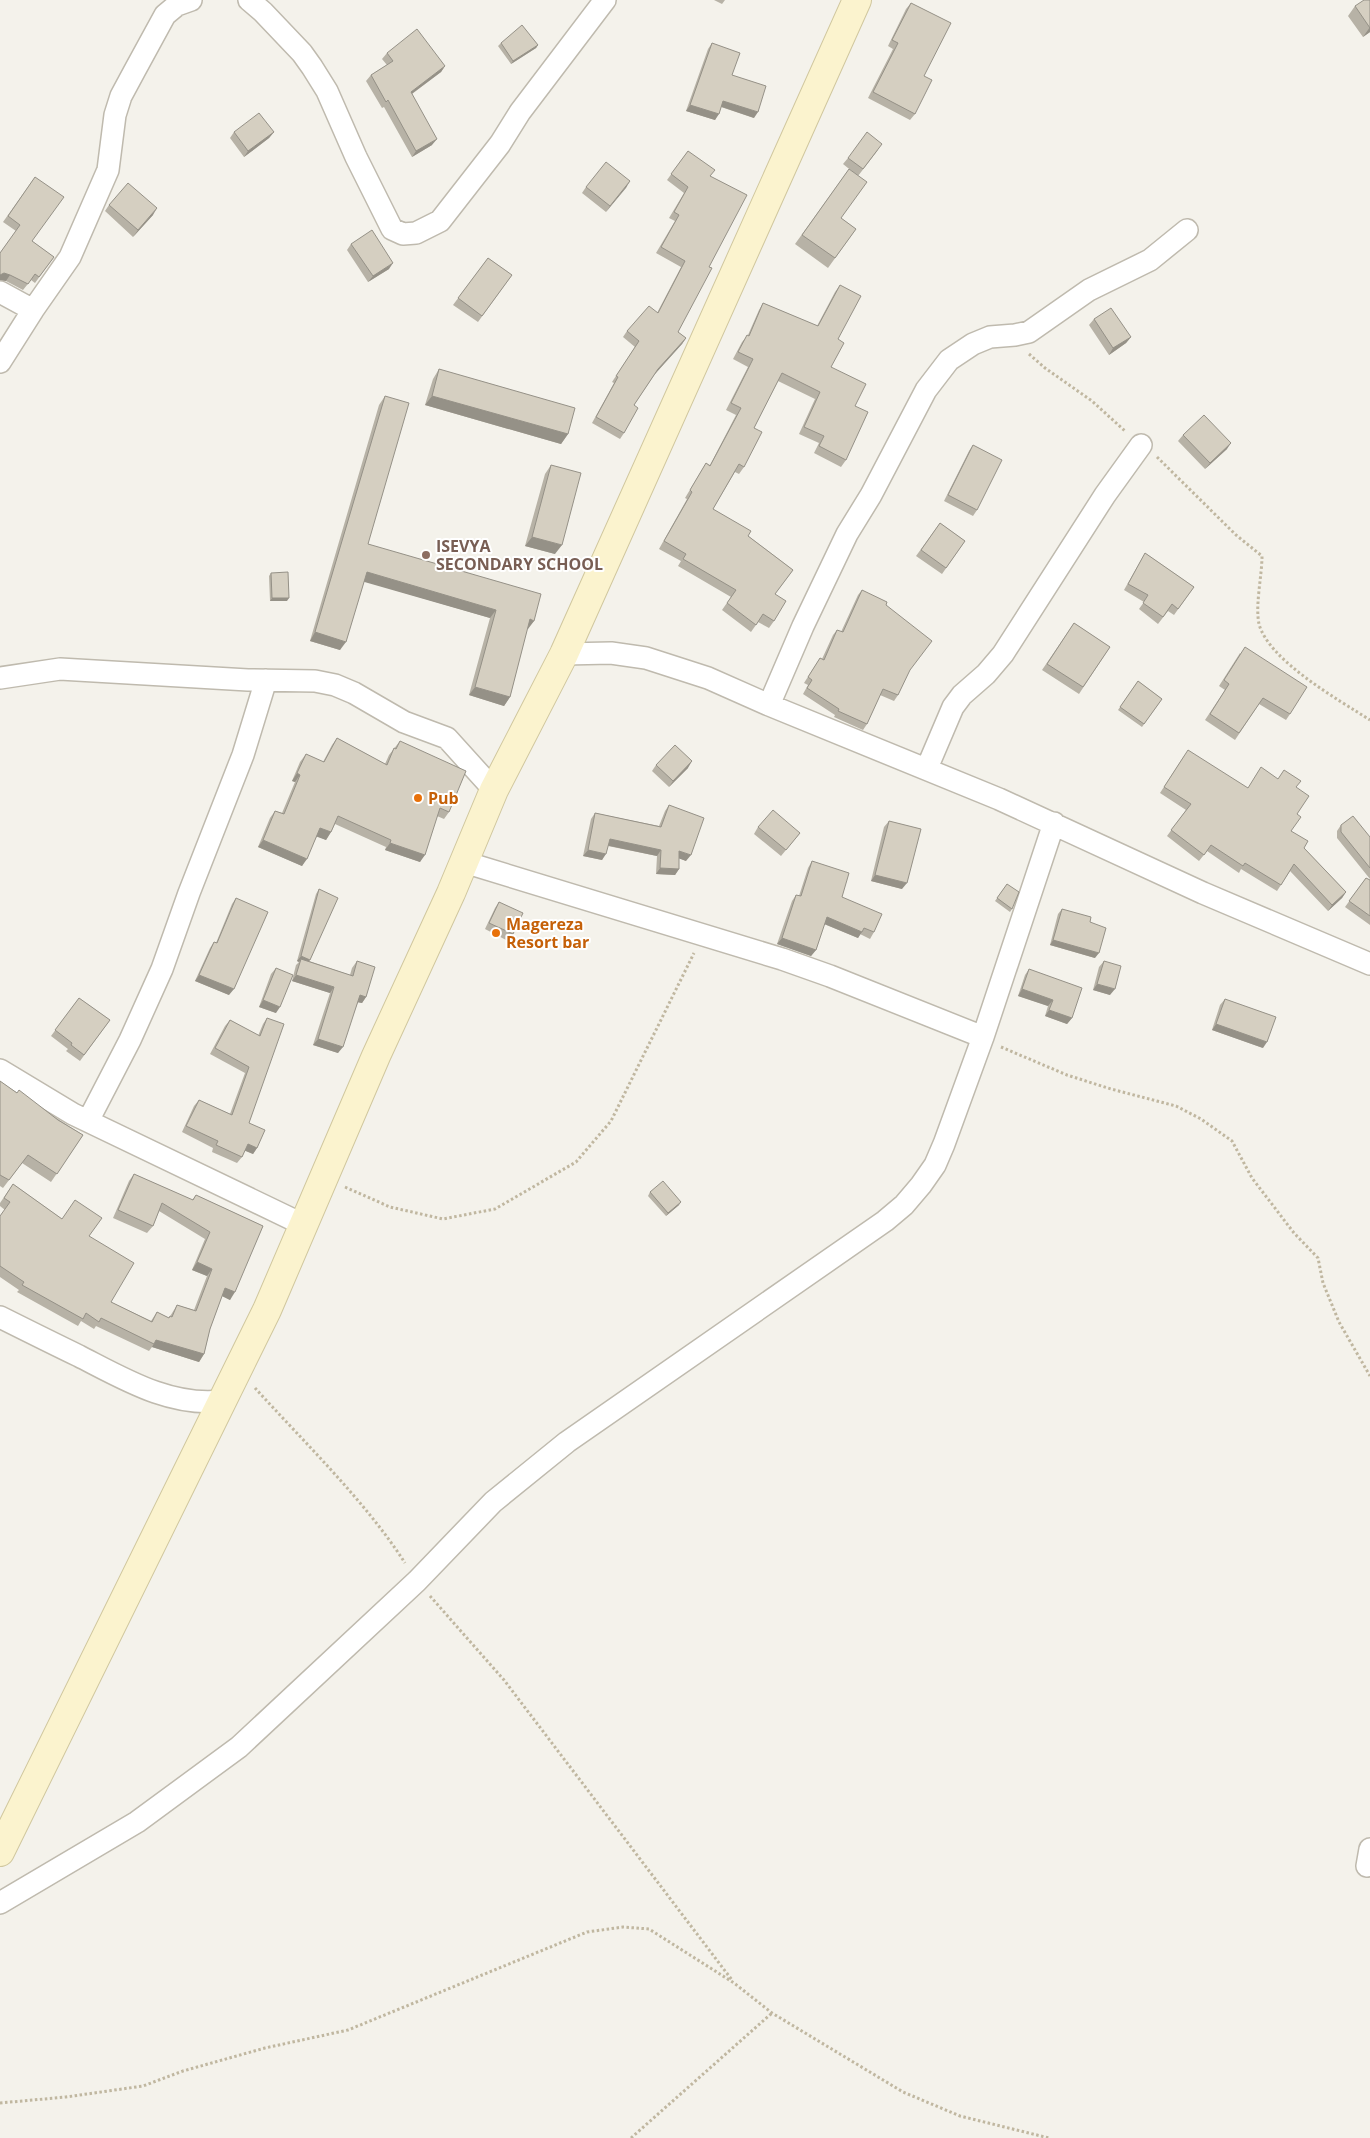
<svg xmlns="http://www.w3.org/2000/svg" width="1370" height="2138" font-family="'Open Sans',sans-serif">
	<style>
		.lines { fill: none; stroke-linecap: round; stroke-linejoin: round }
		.street-casing { stroke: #bfbaae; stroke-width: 24 }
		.secondary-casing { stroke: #d0c79e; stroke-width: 30 }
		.path { stroke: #c0b7a0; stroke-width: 3; stroke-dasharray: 2.5 2.5; stroke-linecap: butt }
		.street { stroke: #fff; stroke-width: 21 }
		.secondary { stroke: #fbf3ce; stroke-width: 28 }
		.wall { fill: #b7b2a6 }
		.shaded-wall { fill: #959187 }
		.building { fill: #d5cfc1; stroke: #959187 }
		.education-dot { fill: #8d6e63; stroke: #fff; stroke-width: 2 }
		.food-dot { fill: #e8710a; stroke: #fff; stroke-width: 2 }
		.labels { text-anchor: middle; stroke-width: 4; stroke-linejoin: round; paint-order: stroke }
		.education-label { font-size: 16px; font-weight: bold; fill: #785e54; stroke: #fff; text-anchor: start }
		.food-label { font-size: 16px; font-weight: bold; fill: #c56008; stroke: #fff; text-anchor: start }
	</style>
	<rect width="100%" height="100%" fill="#f4f2eb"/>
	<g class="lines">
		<g class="street-casing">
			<path id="street" d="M 249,0 L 263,12 L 302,53 L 312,67 L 327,91 L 356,157 L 392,229 L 403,234 L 416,233 L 440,221 L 500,144 L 520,112 L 605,0
				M 0,292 L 33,310
				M 0,362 L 33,310 L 70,257 L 108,170 L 115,115 L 121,96 L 135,70 L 165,15 L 177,5 L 191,0
				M 564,654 L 611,653 L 646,658 L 708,678 L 769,705 L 999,799 L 1203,893 L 1370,964
				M 0,678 L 60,669 L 248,680 L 315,681 L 335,685 L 354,693 L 404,722 L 447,738 L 494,790
				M 769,705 L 803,626 L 847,534 L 871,495 L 926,390 L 949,360 L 973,344 L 990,337 L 1015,335 L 1029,332 L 1089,290 L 1150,260 L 1187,230
				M 927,768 L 953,707 L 962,695 L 986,674 L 1003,654 L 1105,495 L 1141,445
				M 464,862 L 782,959 L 830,976 L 983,1037
				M 0,1070 L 73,1114 L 304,1225
				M 88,1121 L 130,1040 L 162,969 L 189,893 L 243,755 L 266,680
				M 0,1317 C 26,1330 52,1343 79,1356 C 124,1379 170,1407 222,1401
				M 1367,1866 L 1370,1849
				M 0,1903 L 137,1822 L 239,1747 L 417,1581 L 493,1502 L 567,1442 L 885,1221 L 904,1205 L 921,1185 L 935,1165 L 944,1144 L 983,1037 L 1054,823"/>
		</g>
		<g class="secondary-casing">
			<path id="secondary" d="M 0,1852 L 267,1310 L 376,1056 L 451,893 L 494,790 L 564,654 L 857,0"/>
		</g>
		<path class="path" d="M 1029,354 L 1045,368 L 1092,401 L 1125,431
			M 1157,457 L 1236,535 L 1262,556 C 1262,576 1255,605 1259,624 C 1269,661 1339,700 1370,720
			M 1001,1047 L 1067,1075 L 1111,1089 L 1176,1106 L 1201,1119 L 1232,1141 L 1252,1178 L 1294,1233 L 1318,1258 L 1323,1283 L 1339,1322 L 1370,1376
			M 345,1187 L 390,1207 L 443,1219 L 495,1209 L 576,1162 L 611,1121 L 694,953
			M 255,1388 C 304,1442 366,1502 405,1563
			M 430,1596 L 504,1680 L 732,1980
			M 0,2103 L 66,2097 L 143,2086 L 183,2071 L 265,2048 L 348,2030 L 587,1932 L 623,1927 L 649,1929 L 734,1983 L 772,2013 L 903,2092 L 960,2116 L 1049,2138
			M 631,2138 L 772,2013"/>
		<use href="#street" class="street"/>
		<use href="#secondary" class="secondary"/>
	</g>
	<path class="wall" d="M 714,0 L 725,0 L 722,4 Z
		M 1370,0 L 1370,32 L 1363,37 L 1348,16 L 1355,6 Z
		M 911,3 L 924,76 L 915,114 L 910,120 L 868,98 L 893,49 L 888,46 L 906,9 Z
		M 501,43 L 538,45 L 536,48 L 511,64 L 498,46 Z
		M 712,43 L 732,75 L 754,118 L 721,107 L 715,120 L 686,111 L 708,49 Z
		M 387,53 L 445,66 L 441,72 L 412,94 L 432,145 L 412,157 L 384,107 L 382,108 L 366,81 L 371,75 L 387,65 L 382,59 Z
		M 234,132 L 274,132 L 269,138 L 244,157 L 230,138 Z
		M 878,150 L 858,176 L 843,164 L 848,158 Z
		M 688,151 L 710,176 L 709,267 L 678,332 L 686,338 L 682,344 L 655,374 L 634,405 L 624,433 L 620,439 L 592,423 L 614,383 L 612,382 L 635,347 L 623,337 L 627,331 L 657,313 L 681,267 L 656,253 L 675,221 L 669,218 L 684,193 L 667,180 Z
		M 849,169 L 841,218 L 856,229 L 828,268 L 795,244 Z
		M 35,177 L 32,241 L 54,257 L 35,283 L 31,280 L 23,290 L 6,281 L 0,280 L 0,253 L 16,231 L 3,222 Z
		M 630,181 L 606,212 L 582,193 L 586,187 Z
		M 109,205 L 153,215 L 133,237 L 105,211 Z
		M 351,244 L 389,269 L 368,282 L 347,250 Z
		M 488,258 L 512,275 L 478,322 L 453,305 Z
		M 840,285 L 838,339 L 831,367 L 855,406 L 846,460 L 841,467 L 814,453 L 819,443 L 799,434 L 815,399 L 778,381 L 754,428 L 744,467 L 739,474 L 735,472 L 713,509 L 793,570 L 775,594 L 774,621 L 769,628 L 758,622 L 751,632 L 722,610 L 731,597 L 678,566 L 681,561 L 659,549 L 687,499 L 685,498 L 706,463 L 710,465 L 736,415 L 726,410 L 748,367 L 733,359 L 742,342 L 748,335 L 759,310 L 763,303 L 817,326 L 835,292 Z
		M 1094,319 L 1131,337 L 1126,343 L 1109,355 L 1089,325 Z
		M 439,369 L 568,434 L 561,444 L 425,405 L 433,379 Z
		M 385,396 L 368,544 L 534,621 L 527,629 L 510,697 L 504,706 L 469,695 L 490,618 L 364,581 L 340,650 L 310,641 L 379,405 Z
		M 1183,435 L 1227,449 L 1205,469 L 1178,441 Z
		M 973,445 L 977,510 L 973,516 L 944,501 L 969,451 Z
		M 551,465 L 555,554 L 525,546 L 545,474 Z
		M 940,523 L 965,541 L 942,574 L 916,556 Z
		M 1145,553 L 1194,587 L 1174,615 L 1168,611 L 1158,624 L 1139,609 L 1144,602 L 1124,590 Z
		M 271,573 L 287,601 L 270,601 L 269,576 Z
		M 862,590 L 886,605 L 909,671 L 898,695 L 894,701 L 880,695 L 867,724 L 863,730 L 834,717 L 835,715 L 803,694 L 808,685 L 804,683 L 820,658 L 822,659 L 833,635 L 837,630 L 841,632 L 858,595 Z
		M 1074,623 L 1110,647 L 1079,694 L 1042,670 Z
		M 1240,653 L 1290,714 L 1286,720 L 1259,704 L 1235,740 L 1205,720 L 1225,690 L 1219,686 Z
		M 1138,681 L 1162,699 L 1142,727 L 1118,710 Z
		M 337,738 L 385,764 L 389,755 L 400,741 L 449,812 L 444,819 L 437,816 L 420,862 L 385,850 L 386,847 L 335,824 L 331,832 L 326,840 L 317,836 L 302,866 L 258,847 L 270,818 L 275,811 L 282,813 L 295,782 L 292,781 L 300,762 L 306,754 L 323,762 L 332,745 Z
		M 1184,756 L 1247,788 L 1278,779 L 1296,787 L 1297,814 L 1291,831 L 1304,848 L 1346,892 L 1342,898 L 1328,911 L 1290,871 L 1277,891 L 1241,869 L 1239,873 L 1207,851 L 1199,861 L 1167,836 L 1186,810 L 1160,793 Z
		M 656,765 L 688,768 L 669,787 L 652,771 Z
		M 669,805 L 686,861 L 679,858 L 679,869 L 675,875 L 656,874 L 657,856 L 608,846 L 602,860 L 583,856 L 591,819 L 595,813 L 659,826 L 665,811 Z
		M 889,821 L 902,889 L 871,881 L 884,827 Z
		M 1341,825 L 1370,837 L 1370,879 L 1337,838 L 1337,831 Z
		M 758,827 L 800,833 L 781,856 L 754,834 Z
		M 812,861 L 842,897 L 874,932 L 870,939 L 860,934 L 858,938 L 824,924 L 816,950 L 811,956 L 777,944 L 792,901 L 796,895 L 799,896 L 808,868 Z
		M 1366,878 L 1370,880 L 1370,925 L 1345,907 Z
		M 1007,884 L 1012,909 L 1010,912 L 995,901 Z
		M 319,889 L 310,960 L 309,961 L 350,975 L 352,968 L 357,961 L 366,997 L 362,1003 L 358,1002 L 338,1053 L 313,1045 L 330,993 L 292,981 L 296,965 L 299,962 L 297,961 L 316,894 Z
		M 236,898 L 229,995 L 195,981 L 210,948 L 214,942 L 216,943 L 232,904 Z
		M 499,902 L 513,934 L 508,941 L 485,929 L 495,908 Z
		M 1062,909 L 1090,922 L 1095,958 L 1050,945 L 1058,914 Z
		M 1104,961 L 1110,995 L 1093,990 L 1099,967 Z
		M 276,968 L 276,1013 L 259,1007 L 271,974 Z
		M 1029,969 L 1072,1018 L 1067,1024 L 1045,1016 L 1048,1006 L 1018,996 L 1025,975 Z
		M 79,998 L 110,1020 L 80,1061 L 66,1051 L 68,1049 L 51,1036 Z
		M 1225,999 L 1263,1048 L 1212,1030 L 1220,1005 Z
		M 267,1018 L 249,1123 L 257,1148 L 253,1154 L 245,1150 L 242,1157 L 237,1163 L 212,1152 L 213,1148 L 182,1132 L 194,1106 L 199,1100 L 230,1114 L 245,1073 L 210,1054 L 225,1026 L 230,1020 L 258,1036 L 263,1024 Z
		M 0,1081 L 17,1093 L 83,1135 L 51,1182 L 22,1163 L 3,1188 L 0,1186 Z
		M 134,1174 L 192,1200 L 196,1195 L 263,1226 L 230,1300 L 222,1296 L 210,1329 L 204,1354 L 199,1362 L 152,1347 L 149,1351 L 96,1326 L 94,1329 L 81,1321 L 78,1326 L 17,1292 L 19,1290 L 0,1277 L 0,1216 L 5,1210 L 0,1206 L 0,1203 L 13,1184 L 62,1219 L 89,1236 L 111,1302 L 151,1321 L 157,1312 L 169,1318 L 177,1305 L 194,1310 L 207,1276 L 192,1270 L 205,1239 L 159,1211 L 153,1226 L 147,1233 L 113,1218 L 129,1181 Z
		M 650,1192 L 679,1205 L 666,1216 L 648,1196 Z"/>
	<path class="shaded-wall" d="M 1370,27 L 1370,32 L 1363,37 Z
		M 538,45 L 536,48 L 511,64 L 513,61 Z
		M 445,66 L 441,72 L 406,98 L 411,92 Z
		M 723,101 L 758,112 L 754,118 L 719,106 Z
		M 690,105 L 719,114 L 715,120 L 686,111 Z
		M 274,132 L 269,138 L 244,157 L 248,151 Z
		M 437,139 L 432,145 L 412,157 L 416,151 Z
		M 630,181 L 626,188 L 606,212 L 610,206 Z
		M 157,208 L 153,215 L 133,237 L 138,230 Z
		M 393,263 L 389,269 L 368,282 L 373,276 Z
		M 4,273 L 10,275 L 6,281 L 0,280 L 0,275 Z
		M 1131,337 L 1126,343 L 1109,355 L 1113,348 Z
		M 686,338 L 682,344 L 654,375 L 658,369 Z
		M 432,396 L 568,434 L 561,444 L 425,405 Z
		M 1231,443 L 1227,449 L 1205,469 L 1210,463 Z
		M 532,537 L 562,545 L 555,554 L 525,546 Z
		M 367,572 L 496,610 L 490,618 L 361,581 Z
		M 272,598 L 289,598 L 287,601 L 270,601 Z
		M 530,619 L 534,621 L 528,629 L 524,628 Z
		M 315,632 L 346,642 L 340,650 L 310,641 Z
		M 475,687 L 510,697 L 504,706 L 469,695 Z
		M 692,761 L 688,768 L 669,787 L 673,781 Z
		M 297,773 L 300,775 L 295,782 L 292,781 Z
		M 320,828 L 331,832 L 326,840 L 315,836 Z
		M 610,839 L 661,850 L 657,856 L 605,845 Z
		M 263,840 L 307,859 L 302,866 L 258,847 Z
		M 390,843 L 425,855 L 420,862 L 385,850 Z
		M 588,850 L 606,854 L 602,860 L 583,856 Z
		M 679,851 L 691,855 L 686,861 L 675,857 Z
		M 660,868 L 679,869 L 675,875 L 656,874 Z
		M 875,875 L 907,883 L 902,889 L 871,881 Z
		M 1346,892 L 1342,898 L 1328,911 L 1332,905 Z
		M 827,917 L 862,932 L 858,938 L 822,923 Z
		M 782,938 L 816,950 L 811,956 L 777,944 Z
		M 1053,940 L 1099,953 L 1095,958 L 1050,945 Z
		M 301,956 L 310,960 L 306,964 L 301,959 L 299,962 L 297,961 Z
		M 199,975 L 234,989 L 229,995 L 195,981 Z
		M 296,975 L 334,987 L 330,993 L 292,981 Z
		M 1097,984 L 1115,989 L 1110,995 L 1093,990 Z
		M 1022,989 L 1053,1000 L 1048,1006 L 1018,996 Z
		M 360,995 L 366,997 L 362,1003 L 356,1002 Z
		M 263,1000 L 280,1007 L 276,1013 L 259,1007 Z
		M 1049,1010 L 1072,1018 L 1067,1024 L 1045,1016 Z
		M 1216,1024 L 1267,1042 L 1263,1048 L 1212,1030 Z
		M 318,1039 L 343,1047 L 338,1053 L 313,1045 Z
		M 248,1144 L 257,1148 L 253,1154 L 243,1150 Z
		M 681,1202 L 679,1205 L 666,1216 L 668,1213 Z
		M 197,1262 L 212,1269 L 207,1276 L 192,1270 Z
		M 225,1288 L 235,1292 L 230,1300 L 220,1295 Z
		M 156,1340 L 204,1354 L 199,1362 L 152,1347 Z"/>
	<path class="building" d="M 1364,0 L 1370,0 L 1370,28 L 1355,6 Z
		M 911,3 L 951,23 L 924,76 L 932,80 L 915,114 L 873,92 L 898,43 L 892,40 Z
		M 522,25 L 538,45 L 513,61 L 501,43 Z
		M 417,29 L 445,66 L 411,92 L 437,139 L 416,151 L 388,100 L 386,102 L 371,75 L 393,61 L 387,53 Z
		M 712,43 L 740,53 L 732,75 L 766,86 L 758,112 L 723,101 L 719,114 L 690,105 Z
		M 259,113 L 274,132 L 248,151 L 234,132 Z
		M 867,132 L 882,144 L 863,169 L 848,158 Z
		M 688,151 L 715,170 L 710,176 L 747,195 L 709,267 L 712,268 L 678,332 L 686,338 L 658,369 L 634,405 L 638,408 L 624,433 L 596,417 L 618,377 L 616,376 L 639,341 L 627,331 L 649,306 L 658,313 L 685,261 L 661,247 L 679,215 L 674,212 L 688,187 L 671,174 Z
		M 606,162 L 630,181 L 610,206 L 586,187 Z
		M 849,169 L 867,182 L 841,218 L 856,229 L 835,258 L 802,235 Z
		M 35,177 L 64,197 L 32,241 L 54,257 L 39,277 L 35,274 L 28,284 L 10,275 L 4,273 L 0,275 L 0,253 L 20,225 L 8,216 Z
		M 128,183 L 157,208 L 138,230 L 109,205 Z
		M 372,230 L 393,263 L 373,276 L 351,244 Z
		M 488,258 L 512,275 L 482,316 L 458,298 Z
		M 840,285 L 861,296 L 838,339 L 844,343 L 831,367 L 866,384 L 855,406 L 868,412 L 846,460 L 819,446 L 824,436 L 804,427 L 820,392 L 782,373 L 754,428 L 762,432 L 744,467 L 739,464 L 713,509 L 751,531 L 748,536 L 793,570 L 775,594 L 786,601 L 774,621 L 763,614 L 756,625 L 727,603 L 736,590 L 683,559 L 686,554 L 664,541 L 692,492 L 690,490 L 706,463 L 710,466 L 741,408 L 731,403 L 753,359 L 738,352 L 747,335 L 749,336 L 763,303 L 818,326 Z
		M 1111,308 L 1131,337 L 1113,348 L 1094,319 Z
		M 439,369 L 575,408 L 568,434 L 432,396 Z
		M 385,396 L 409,403 L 368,544 L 541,594 L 534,621 L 530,619 L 510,697 L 475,687 L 496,610 L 367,572 L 346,642 L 315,632 Z
		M 1204,415 L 1231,443 L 1210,463 L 1183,435 Z
		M 973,445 L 1002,460 L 977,510 L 948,495 Z
		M 551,465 L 581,473 L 562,545 L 532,537 Z
		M 940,523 L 965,541 L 946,568 L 921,550 Z
		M 1145,553 L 1194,587 L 1178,609 L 1172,604 L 1163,617 L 1143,603 L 1148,595 L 1128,584 Z
		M 288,572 L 289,598 L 272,598 L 271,573 Z
		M 862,590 L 887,602 L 886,605 L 932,641 L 910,670 L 898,695 L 883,689 L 867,724 L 838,711 L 839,709 L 807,688 L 812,680 L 808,677 L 820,658 L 824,660 L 837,630 L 843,632 Z
		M 1074,623 L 1110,647 L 1083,687 L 1047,664 Z
		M 1245,647 L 1307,687 L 1290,714 L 1263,698 L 1239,733 L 1210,714 L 1229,684 L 1224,680 Z
		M 1138,681 L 1162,699 L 1144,724 L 1120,707 Z
		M 337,738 L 387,765 L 394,748 L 396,749 L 400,741 L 466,771 L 449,812 L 440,808 L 425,855 L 390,843 L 391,840 L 338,816 L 331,832 L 320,828 L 307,859 L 263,840 L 275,811 L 284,814 L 300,775 L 297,773 L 306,754 L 324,762 Z
		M 675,745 L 692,761 L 673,781 L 656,765 Z
		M 1188,750 L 1248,788 L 1261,767 L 1278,779 L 1284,770 L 1301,781 L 1296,787 L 1309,796 L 1297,814 L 1301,817 L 1291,831 L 1308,841 L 1304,848 L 1346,892 L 1332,905 L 1294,864 L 1281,885 L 1245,863 L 1243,866 L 1211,845 L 1204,855 L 1171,830 L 1191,804 L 1164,787 Z
		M 669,805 L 704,818 L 691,855 L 679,851 L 679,869 L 660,868 L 661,850 L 610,839 L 606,854 L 588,850 L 595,813 L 661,827 Z
		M 773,810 L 800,833 L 786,850 L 758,827 Z
		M 1353,816 L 1370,837 L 1370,868 L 1341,832 L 1341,825 Z
		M 889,821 L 921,829 L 907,883 L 875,875 Z
		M 812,861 L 849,873 L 842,897 L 882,914 L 874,932 L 864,928 L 862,932 L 827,917 L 816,950 L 782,938 L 796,895 L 801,896 Z
		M 1366,878 L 1370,880 L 1370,916 L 1349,901 Z
		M 1007,884 L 1019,892 L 1012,909 L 997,898 Z
		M 319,889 L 338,898 L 310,960 L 301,956 Z
		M 236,898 L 268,912 L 234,989 L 199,975 L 214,942 L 217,943 Z
		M 499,902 L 523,913 L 513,934 L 489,923 Z
		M 1062,909 L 1091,917 L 1090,922 L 1106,928 L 1099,953 L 1053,940 Z
		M 301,959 L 353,976 L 357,961 L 375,967 L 366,997 L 360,995 L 343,1047 L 318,1039 L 334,987 L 296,975 Z
		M 1104,961 L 1121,966 L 1115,989 L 1097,984 Z
		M 276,968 L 293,975 L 280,1007 L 263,1000 Z
		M 1029,969 L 1082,988 L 1072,1018 L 1049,1010 L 1053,1000 L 1022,989 Z
		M 79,998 L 110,1020 L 84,1055 L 71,1045 L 72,1043 L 55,1030 Z
		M 1225,999 L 1276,1017 L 1267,1042 L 1216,1024 Z
		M 267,1018 L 284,1024 L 249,1123 L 265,1130 L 257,1148 L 248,1144 L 242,1157 L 216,1145 L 218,1141 L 186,1126 L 199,1100 L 232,1115 L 249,1067 L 215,1048 L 230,1020 L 260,1036 Z
		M 0,1081 L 17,1093 L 19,1090 L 58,1120 L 83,1135 L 57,1174 L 28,1155 L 9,1180 L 0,1175 Z
		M 134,1174 L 193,1200 L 196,1195 L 263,1226 L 235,1292 L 225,1288 L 210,1329 L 204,1354 L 156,1340 L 154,1344 L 101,1318 L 99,1322 L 86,1313 L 83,1319 L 22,1285 L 24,1282 L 0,1266 L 0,1216 L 10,1202 L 4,1198 L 13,1184 L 62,1219 L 75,1200 L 102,1218 L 89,1236 L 134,1263 L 111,1302 L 152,1322 L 157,1312 L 169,1318 L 170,1316 L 172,1317 L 177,1305 L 196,1311 L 212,1269 L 197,1262 L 210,1232 L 162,1203 L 153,1226 L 118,1210 Z
		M 663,1181 L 681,1202 L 668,1213 L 650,1192 Z"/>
	<circle class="education-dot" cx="426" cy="555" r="5"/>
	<g class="food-dot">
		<circle cx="418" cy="798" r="5"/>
		<circle cx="496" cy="933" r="5"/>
	</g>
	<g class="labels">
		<g class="education-label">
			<text x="436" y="552">ISEVYA<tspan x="436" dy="18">SECONDARY SCHOOL</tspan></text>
		</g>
		<g class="food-label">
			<text x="428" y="804">Pub</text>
			<text x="506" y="930">Magereza<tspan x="506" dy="18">Resort bar</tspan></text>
		</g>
	</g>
</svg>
